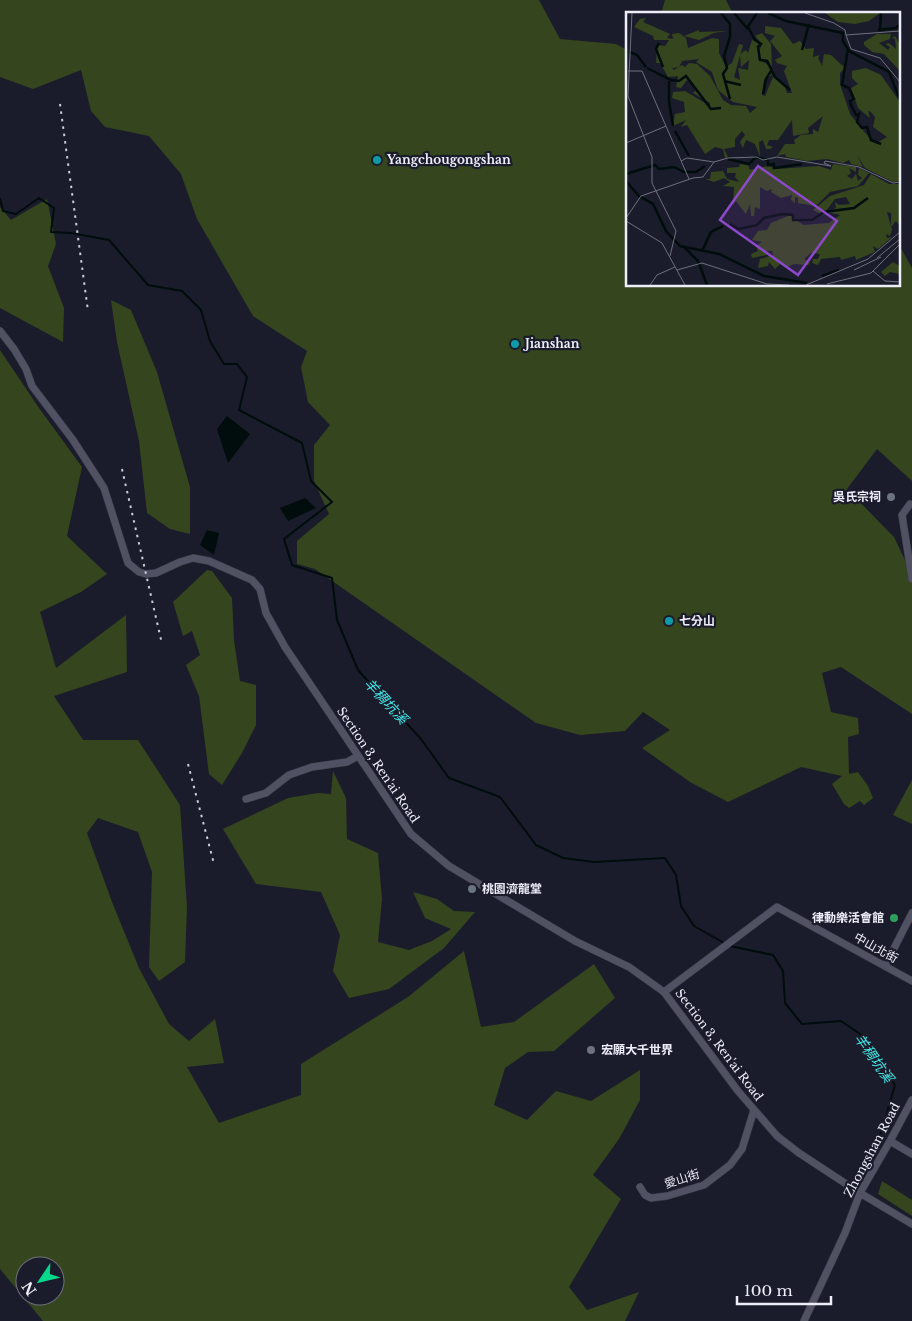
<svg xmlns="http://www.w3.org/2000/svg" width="912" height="1321" font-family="'Libre Baskerville','Noto Sans TC',serif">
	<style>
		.green { fill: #35451d; fill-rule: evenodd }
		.water { fill: #010c0c }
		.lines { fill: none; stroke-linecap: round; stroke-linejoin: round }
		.stream { stroke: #010c0c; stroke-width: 2 }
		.minor-casing { stroke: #393946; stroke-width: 8 }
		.minor { stroke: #505163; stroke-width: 7 }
		.rail { stroke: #cdceda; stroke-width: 2; stroke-dasharray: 2.5 5; stroke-linecap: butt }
		.culture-dot { fill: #0f9aa8; stroke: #1b1c2b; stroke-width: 2 }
		.worship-dot { fill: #6b7280; stroke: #1b1c2b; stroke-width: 2 }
		.leisure-dot { fill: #2e9e5b; stroke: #1b1c2b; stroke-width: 2 }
		.labels { text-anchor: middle; stroke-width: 4.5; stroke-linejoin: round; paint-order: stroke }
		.poi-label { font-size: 12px; font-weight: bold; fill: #edeef9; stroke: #1b1c2b; text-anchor: start }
		.street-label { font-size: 12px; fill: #edeef9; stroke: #1b1c2b }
		.water-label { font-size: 14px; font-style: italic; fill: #44e8e9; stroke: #1b1c2b }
		.inset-river { fill: none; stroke: #010c0c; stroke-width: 2.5 }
		.inset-road { fill: none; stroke: #6f707d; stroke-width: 1 }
		.view { fill: #8c49c8; fill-opacity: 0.15; stroke: #8c49c8; stroke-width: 2.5 }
		.inset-edge { fill: none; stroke: #edeef9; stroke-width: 2.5 }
	</style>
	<rect width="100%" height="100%" fill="#1b1c2b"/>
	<path class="green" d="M 0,0 L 539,0 L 560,39 L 616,44 L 627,50 L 627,285 L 898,285 L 898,243 L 912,268 L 912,481 L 877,449 L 847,489 L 894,537 L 912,575 L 912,714 L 841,667 L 822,673 L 831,712 L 858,718 L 859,734 L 848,737 L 849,774 L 858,772 L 868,786 L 873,798 L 864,805 L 860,801 L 849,808 L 844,804 L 832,784 L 842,776 L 801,767 L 728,802 L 690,782 L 642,748 L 670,730 L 643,712 L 625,731 L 580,735 L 536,723 L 315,569 L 297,564 L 297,541 L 329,514 L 314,481 L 314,445 L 330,425 L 308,402 L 301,367 L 307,351 L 253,316 L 197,219 L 181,174 L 149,136 L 105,127 L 91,111 L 81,70 L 33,89 L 0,77 Z
		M 665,0 L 726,0 L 733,14 L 661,14 Z
		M 47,199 L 56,244 L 48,266 L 64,308 L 63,342 L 0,308 L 0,207 L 11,220 Z
		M 111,300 L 131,310 L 157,372 L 190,487 L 190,534 L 170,529 L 147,513 L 139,441 L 117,342 Z
		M 0,350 L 39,408 L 82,467 L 67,536 L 107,574 L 81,592 L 40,612 L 56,668 L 126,615 L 127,672 L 54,696 L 83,740 L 138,740 L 180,805 L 187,907 L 185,962 L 159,981 L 149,967 L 152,872 L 138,832 L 98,818 L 87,833 L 112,902 L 139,968 L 169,1024 L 189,1041 L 215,1019 L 224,1063 L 187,1067 L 219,1123 L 301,1095 L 301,1064 L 408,997 L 464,951 L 481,1027 L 514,1022 L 594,964 L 615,998 L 554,1051 L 528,1052 L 505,1068 L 494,1105 L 527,1120 L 556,1091 L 591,1101 L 640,1070 L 640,1100 L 619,1139 L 593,1175 L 621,1199 L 569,1287 L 587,1310 L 639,1292 L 625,1321 L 43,1321 L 0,1269 ZM 25,1266 L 55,1266 L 55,1296 L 25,1296 Z
		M 207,570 L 212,571 L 232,598 L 234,640 L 240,681 L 256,685 L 256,725 L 242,753 L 222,785 L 209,774 L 199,696 L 186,665 L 200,655 L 192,631 L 183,636 L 173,602 Z
		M 333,771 L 346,798 L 347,839 L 378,853 L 382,899 L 378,942 L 409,950 L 432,941 L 451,929 L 425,918 L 413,892 L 437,899 L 454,911 L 475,912 L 444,948 L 389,989 L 349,998 L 333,971 L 340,935 L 321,892 L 256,884 L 223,829 L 288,798 L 318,793 L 331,794 Z
		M 912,780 L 912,824 L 893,815 Z
		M 882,1181 L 912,1200 L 912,1216 L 878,1194 Z"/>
	<path class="water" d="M 227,416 L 250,434 L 228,463 L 217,429 Z
		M 305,498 L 316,508 L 288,521 L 280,508 Z
		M 207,530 L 219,533 L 214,555 L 200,545 Z"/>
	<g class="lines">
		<path class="stream" d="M 0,199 L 3,211 L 16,214 L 39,198 L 54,208 L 51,232 L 71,233 L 109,240 L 148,285 L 182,291 L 201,310 L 210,341 L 224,364 L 237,364 L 247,377 L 239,410 L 302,443 L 311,481 L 332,502 L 284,539 L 292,565 L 332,578 L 337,620 L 358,670 L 421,739 L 449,778 L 500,797 L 536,845 L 563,858 L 594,862 L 665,858 L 676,875 L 681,906 L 694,926 L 726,944
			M 730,946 L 773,955 L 783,971 L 785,1003 L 802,1024 L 841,1021 L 860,1034 L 895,1085 L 884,1123 L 869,1164 L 872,1168"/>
		<g class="minor-casing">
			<path id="minor" d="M 0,331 L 14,349 L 26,369 L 32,386 L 73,440 L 104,488 L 128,563 L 139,572 L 146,574 L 156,573 L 180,562 L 193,558 L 209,561 L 252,580 L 260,589 L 266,613 L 285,647 L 411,834 L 449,866 L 575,941 L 629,967 L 664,992 L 738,1091 L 777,1136 L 799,1153 L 860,1193 L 912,1224
				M 910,504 L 902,515 L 912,579
				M 246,799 L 266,793 L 289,775 L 312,767 L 347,762 L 358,756
				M 885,966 L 912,913
				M 664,992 L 777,907 L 912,981
				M 890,1141 L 912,1154
				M 640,1187 L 645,1195 L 651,1198 L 667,1196 L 704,1185 L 730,1165 L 742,1149 L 754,1110
				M 804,1321 L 845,1233 L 860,1193 L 890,1141 L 912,1100"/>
		</g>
		<use href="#minor" class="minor"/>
		<path class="rail" d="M 60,104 L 88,311
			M 122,469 L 162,644
			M 188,764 L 214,864"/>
	</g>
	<g class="culture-dot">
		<circle cx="377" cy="160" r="5"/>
		<circle cx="515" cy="344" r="5"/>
		<circle cx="669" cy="621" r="5"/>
	</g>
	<g class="worship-dot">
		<circle cx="891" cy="497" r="5"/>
		<circle cx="472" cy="889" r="5"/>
		<circle cx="591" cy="1050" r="5"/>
	</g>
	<circle class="leisure-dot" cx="894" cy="918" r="5"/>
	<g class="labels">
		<g class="poi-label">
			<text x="387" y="164">Yangchougongshan</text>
			<text x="525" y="348">Jianshan</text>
			<text x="881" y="501" text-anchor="end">吳氏宗祠</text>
			<text x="679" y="625">七分山</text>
			<text x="482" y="893">桃園濟龍堂</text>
			<text x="884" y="922" text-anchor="end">律動樂活會館</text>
			<text x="601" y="1054">宏願大千世界</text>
		</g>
		<g class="street-label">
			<text transform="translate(378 765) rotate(56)" y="4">Section 3, Ren'ai Road</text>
			<text transform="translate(876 948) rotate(29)" y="4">中山北街</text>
			<text transform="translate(719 1045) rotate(53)" y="4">Section 3, Ren'ai Road</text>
			<text transform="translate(872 1150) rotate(-62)" y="4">Zhongshan Road</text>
			<text transform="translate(682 1179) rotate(-18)" y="4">愛山街</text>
		</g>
		<g class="water-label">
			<text transform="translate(386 701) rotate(47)" y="5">羊稠坑溪</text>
			<text transform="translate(874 1058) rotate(55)" y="5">羊稠坑溪</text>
		</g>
	</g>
	<g transform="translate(626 12)">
		<rect width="274" height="274" fill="#1b1c2b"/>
		<path d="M 199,1 L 254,1 L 243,9 L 229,12 L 212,10 ZM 20,6 L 17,10 L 44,22 L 41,26 L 47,27 L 46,22 L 53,21 L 60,26 L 62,36 L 86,26 L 93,27 L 93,41 L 100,55 L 106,51 L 113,32 L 117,33 L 108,65 L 114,68 L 112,56 L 122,58 L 123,48 L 115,55 L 114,42 L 120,38 L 122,41 L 126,28 L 131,30 L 134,33 L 132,47 L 144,54 L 146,63 L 138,68 L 136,83 L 139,84 L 147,65 L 159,75 L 161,81 L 166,81 L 158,59 L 161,54 L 151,51 L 149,48 L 156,44 L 144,29 L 149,24 L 139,21 L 139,14 L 155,16 L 167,32 L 174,29 L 180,37 L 188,36 L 187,45 L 194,43 L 192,46 L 196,54 L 198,42 L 205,43 L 219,56 L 214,61 L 214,72 L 224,102 L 245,128 L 252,130 L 261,125 L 247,115 L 249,105 L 245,100 L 242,99 L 244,106 L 232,96 L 225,76 L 232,72 L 226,66 L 226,59 L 240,56 L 255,63 L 274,90 L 274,169 L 267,170 L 239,156 L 231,143 L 237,155 L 225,152 L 223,148 L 217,151 L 201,147 L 181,149 L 160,145 L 159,142 L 151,144 L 159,132 L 169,132 L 168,128 L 175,123 L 187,122 L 187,117 L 192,120 L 197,104 L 182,116 L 183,121 L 167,124 L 166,108 L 152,128 L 143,128 L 141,133 L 147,135 L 144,137 L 140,137 L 137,128 L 133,130 L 134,145 L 129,132 L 120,128 L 117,136 L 114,130 L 119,123 L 116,119 L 109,127 L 109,135 L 98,137 L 102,145 L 99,146 L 97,137 L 89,135 L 79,142 L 61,113 L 55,115 L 60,108 L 47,114 L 49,102 L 59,100 L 58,90 L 46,86 L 47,80 L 59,79 L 84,94 L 84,91 L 67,81 L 71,77 L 61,68 L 55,76 L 50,75 L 52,64 L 42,65 L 34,51 L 30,51 L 31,33 L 39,34 L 43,28 L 28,28 L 27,24 L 8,15 L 14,7 ZM 73,47 L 70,50 L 86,60 L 92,78 L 107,90 L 131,95 L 124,101 L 120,94 L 105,93 L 97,88 L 84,64 L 71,52 L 63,51 L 59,55 L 56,53 L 48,58 L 46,56 L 53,55 L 56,49 ZM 73,18 L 73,20 L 101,19 L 88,21 L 73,28 L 58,24 ZM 136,21 L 145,32 L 146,55 L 142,48 L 135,47 L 132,41 L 136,32 L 129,24 ZM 251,22 L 265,22 L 264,27 L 253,31 L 262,38 L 264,35 L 259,32 L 263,31 L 270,37 L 269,27 L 266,26 L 269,24 L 274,33 L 274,59 L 258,42 L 246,40 L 238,33 L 238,30 ZM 114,152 L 122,153 L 124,158 L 142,154 L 151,157 L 193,154 L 205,158 L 207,152 L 230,155 L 230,160 L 223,156 L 225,161 L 221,164 L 226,167 L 230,162 L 232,169 L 236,166 L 232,163 L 233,156 L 243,161 L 232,174 L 204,180 L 190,194 L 172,191 L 172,186 L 169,185 L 169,191 L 165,188 L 166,183 L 155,186 L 145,180 L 146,177 L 141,179 L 134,175 L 134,197 L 129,195 L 128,204 L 125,204 L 124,192 L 120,202 L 110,189 L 107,193 L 108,175 L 97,174 L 104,170 L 98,166 L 88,170 L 79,167 L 84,167 L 85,160 L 97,159 L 101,167 L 113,170 L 109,165 L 110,161 L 101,161 L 101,156 L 113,155 ZM 245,162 L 263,172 L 274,172 L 274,214 L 270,209 L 265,215 L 265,201 L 261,200 L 266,218 L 264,224 L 260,222 L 261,226 L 266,225 L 252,237 L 247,234 L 249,240 L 230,248 L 229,244 L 215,248 L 214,245 L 195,247 L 192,253 L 186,251 L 187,247 L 192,247 L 194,242 L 185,241 L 178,247 L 184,251 L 182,253 L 168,252 L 161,255 L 154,252 L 149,257 L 143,250 L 142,254 L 132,256 L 134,247 L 147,243 L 146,239 L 137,239 L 141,243 L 126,246 L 125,242 L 132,239 L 130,234 L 136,230 L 126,228 L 132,219 L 141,218 L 145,211 L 164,203 L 177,213 L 203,211 L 214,203 L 201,200 L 210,196 L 209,190 L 213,193 L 224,192 L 220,185 L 209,187 L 197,203 L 187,198 L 204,184 L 238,173 ZM 267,250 L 274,254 L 274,262 L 264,260 L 259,264 L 255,260 Z" fill="#35451d" fill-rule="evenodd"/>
		<path class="inset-river" d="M 95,1 L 104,12 L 104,25 L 98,44 L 101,56 L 97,62 L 104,87M 108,1 L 121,16 L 131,1M 142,1 L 160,9 L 217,21 L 217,29 L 223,39 L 263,60 L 274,88M 122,15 L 129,28 L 135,32 L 132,35 L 134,48 L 141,49 L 149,65 L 164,78M 254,17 L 255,1M 252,18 L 270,16 L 274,12M 33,31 L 30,37 L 37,55M 222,37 L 216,73 L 223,76 L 228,87 L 224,89 L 225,93 L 230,103 L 233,102 L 231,110 L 236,116 L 241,115 L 245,128 L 255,132M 176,38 L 183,12M 4,40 L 11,43 L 20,55M 21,56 L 45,68 L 53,69 L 60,64 L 85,97 L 95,96M 98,69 L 115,73M 137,82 L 140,67 L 145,59M 43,89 L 43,69M 43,89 L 47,114M 49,119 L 63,144M 102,147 L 123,152 L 130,145 L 142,148 L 142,153 L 148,152 L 148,156 L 176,152M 0,162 L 29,153 L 33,157 L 48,155 L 58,160 L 70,160 L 79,154M 0,169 L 13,184 L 27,192 L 40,219 L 54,234 L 93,242 L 138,264 L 181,271M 104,212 L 113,217 L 131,213 L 138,206 L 156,202 L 167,203 L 167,208 L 186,208 L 198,200 L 228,196 L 242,186M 58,235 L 72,249 L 81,273M 76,239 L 85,220 L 97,214M 196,264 L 213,258"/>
		<path class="inset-road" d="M 6,1 L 2,84 L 26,145 L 26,171 L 50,219 L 44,244M 179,1 L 208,11 L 219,18 L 220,23 L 274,19M 220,23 L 225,37 L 254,46 L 274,70M 2,59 L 16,59 L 63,167M 0,131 L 40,114M 55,149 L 61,146 L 88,150M 88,150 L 102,146 L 131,145 L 137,148 L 151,145 L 205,154 L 198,151 L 199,149 L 233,155 L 267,171 L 274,170M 0,206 L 15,184 L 67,166 L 77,165 L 88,150M 0,209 L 36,231 L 59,273M 251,246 L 274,227M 51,258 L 76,251 L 141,272 L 163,273M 228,258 L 255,245M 247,259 L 259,269 L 274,270M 201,272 L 245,261 L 274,232M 24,273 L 31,263 L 49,255M 180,273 L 242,247 L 274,220"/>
		<path class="view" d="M 132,154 L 211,209 L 172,263 L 94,208 Z"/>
		<rect width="274" height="274" class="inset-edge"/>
	</g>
	<g transform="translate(40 1281) rotate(235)"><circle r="24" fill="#1b1c2b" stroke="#6f707d"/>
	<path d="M0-4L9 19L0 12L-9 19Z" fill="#02d98b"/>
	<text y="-8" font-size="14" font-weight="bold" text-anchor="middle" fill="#edeef9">N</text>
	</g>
	<path d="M737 1296v8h94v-8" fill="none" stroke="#edeef9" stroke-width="2.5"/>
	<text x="744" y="1296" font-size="15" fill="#edeef9" stroke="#1b1c2b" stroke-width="4" paint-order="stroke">100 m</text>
</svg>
